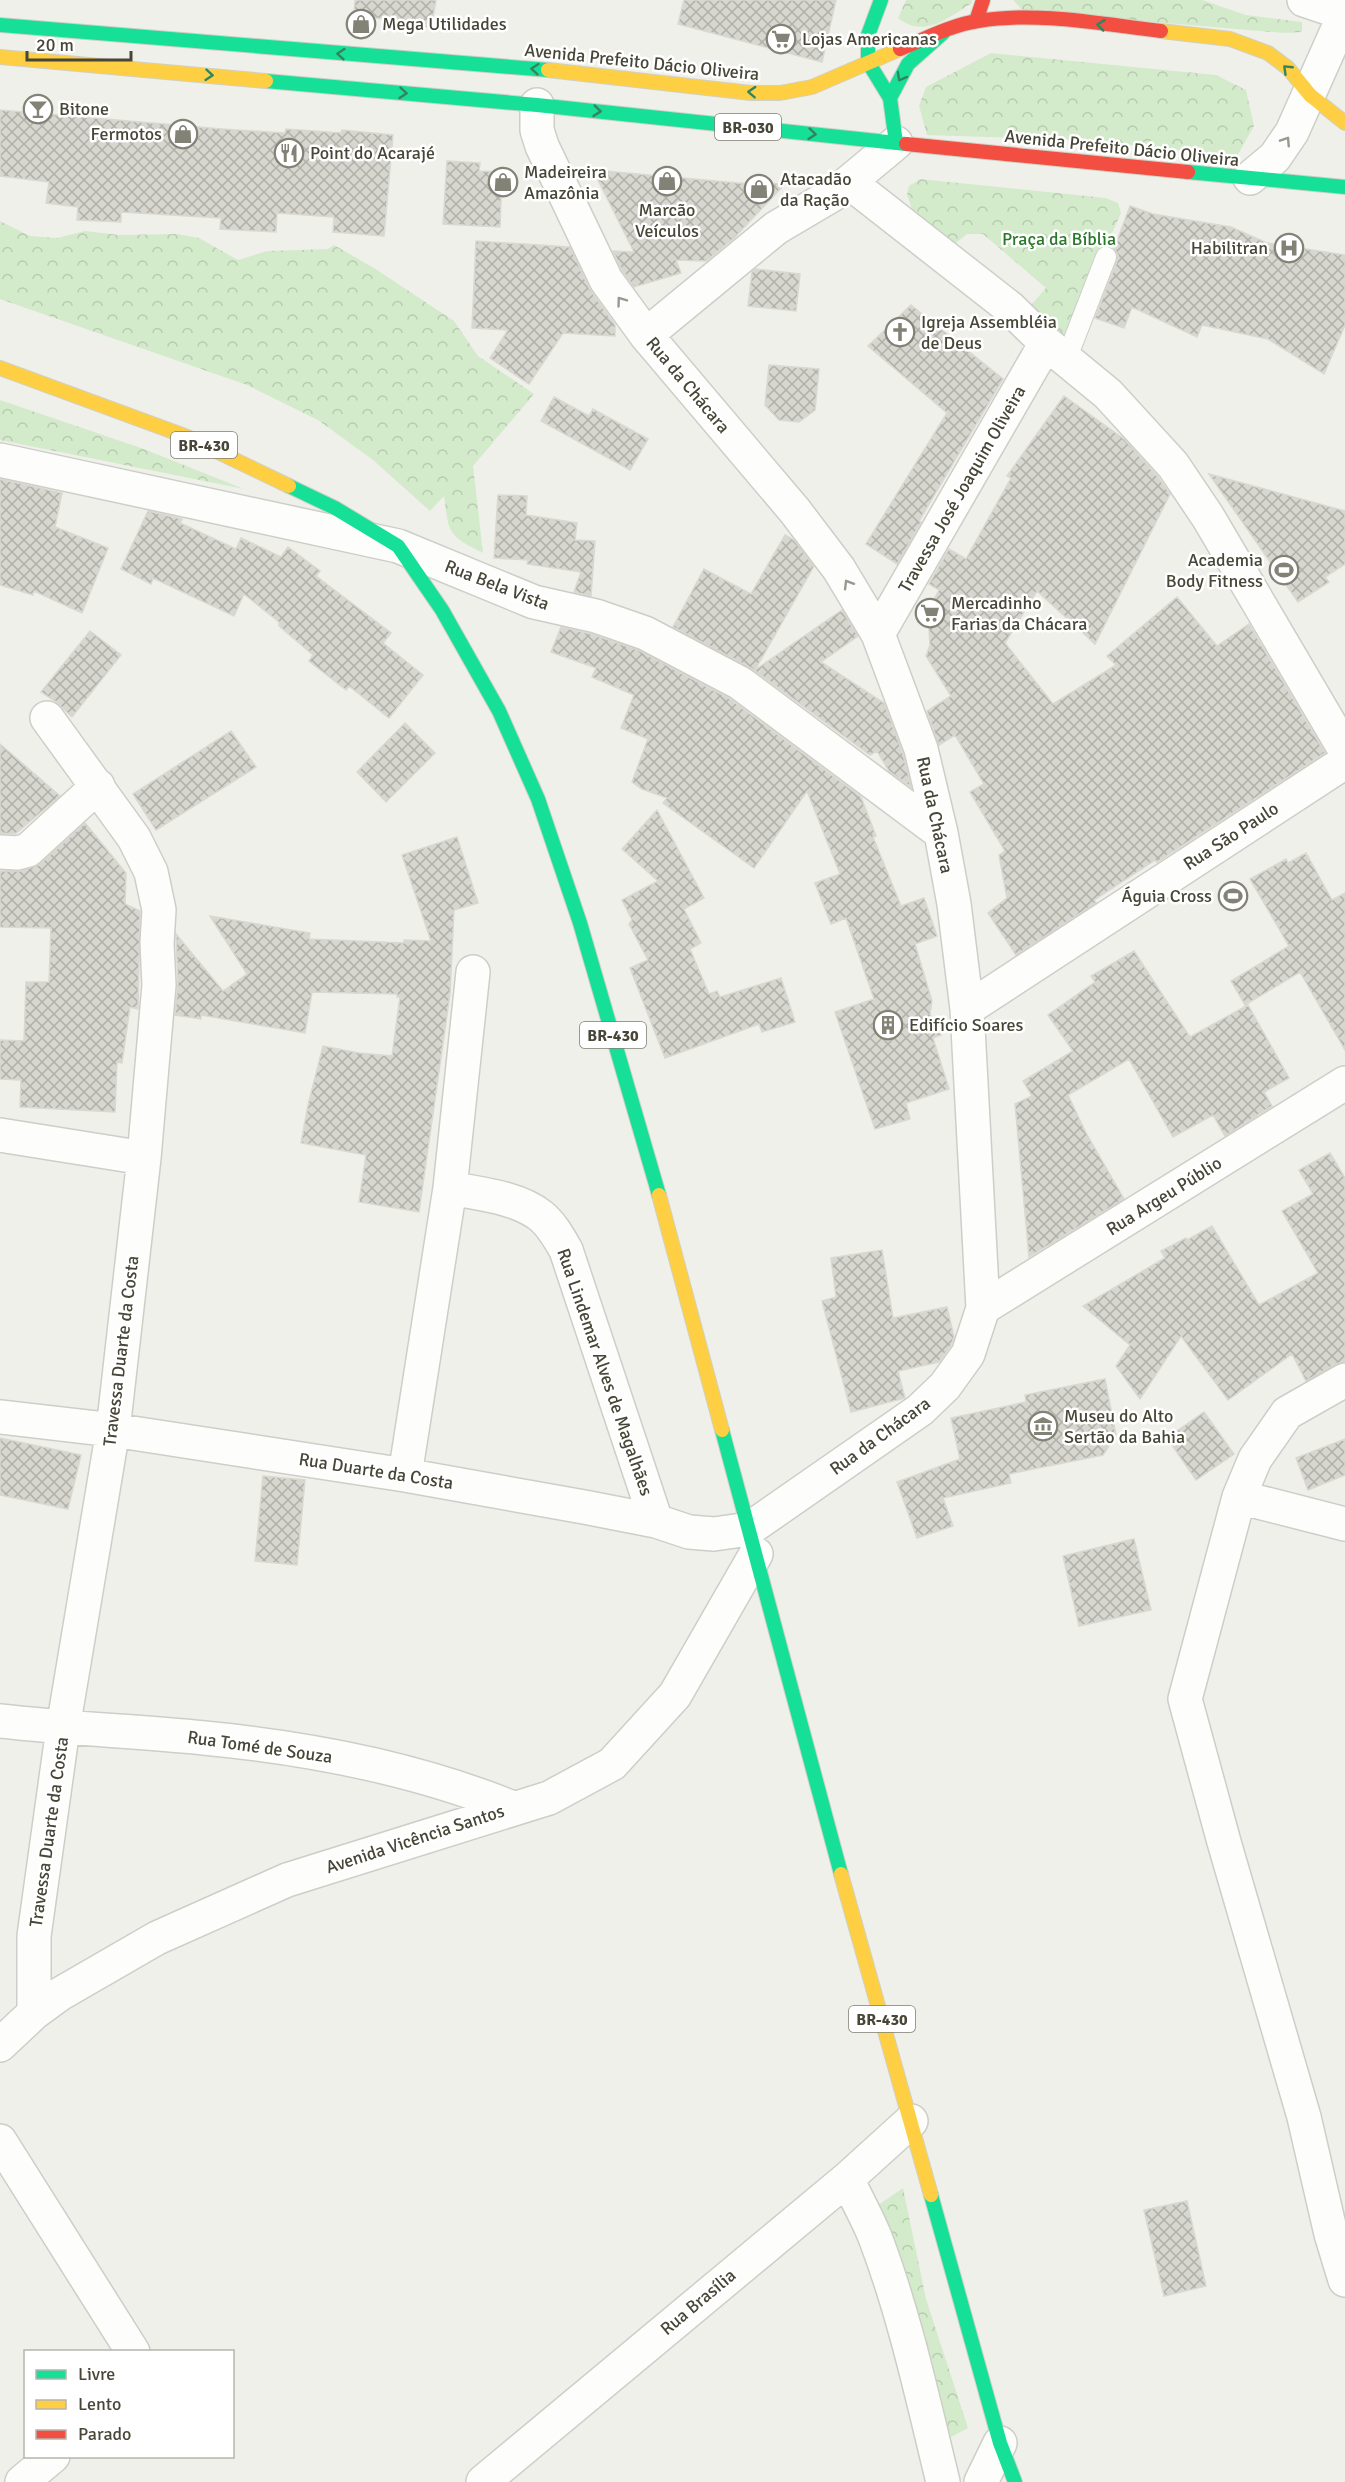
<svg xmlns="http://www.w3.org/2000/svg" width="1345" height="2482" font-family="Signika,sans-serif">
	<style>
		.forest { fill: url(#forest-crowns) }
		.building { fill: url(#building-cross-hatch); stroke: #d9d9d1; stroke-width: 1.5 }
		.lines { fill: none; stroke-linecap: round; stroke-linejoin: round }
		.lane-casing { stroke: #cecec8; stroke-width: 22 }
		.street-casing { stroke: #cecec8; stroke-width: 36 }
		.fast-casing { stroke: #d0d1c4; stroke-width: 16 }
		.slow-casing { stroke: #d0d1c4; stroke-width: 16 }
		.jam-casing { stroke: #d0d1c4; stroke-width: 16 }
		.lane { stroke: #fdfdfc; stroke-width: 20 }
		.street { stroke: #fdfdfc; stroke-width: 33 }
		.fast { stroke: #16e098; stroke-width: 14 }
		.slow { stroke: #ffcf43; stroke-width: 14 }
		.jam { stroke: #f24e42; stroke-width: 14 }
		.oneway { stroke: #33845e }
		.oneway2 { stroke: #999890 }
		.labels { text-anchor: middle; stroke-width: 5; stroke-linejoin: round; paint-order: stroke }
		.shield { fill: #fff; stroke: #7e7e73; stroke-width: 1.5 }
		.shield-label { font-size: 16px; font-weight: bold; fill: #474637 }
		.poi-label { font-size: 18px; fill: #474637; stroke: #fff; text-anchor: start }
		.street-label { font-size: 18px; fill: #474637; stroke: #fff }
		.park-label { font-size: 18px; fill: #2b782b; stroke: #fff }
	</style>
	<defs>
		<pattern id="forest-crowns" width="20" height="18" patternUnits="userSpaceOnUse" patternTransform="scale(1.5)"><rect width="20" height="18" fill="#d3ebcb"/><path d="M2 6a3 3 0 1 1 6 0M12 15a3 3 0 1 1 6 0" fill="none" stroke="#b6cbaf"/></pattern>
		<pattern id="building-cross-hatch" width="8" height="8" patternUnits="userSpaceOnUse" patternTransform="scale(1.5)"><rect width="8" height="8" fill="#d7d7d0"/><path d="M0 0l8 8M0 8l8-8" fill="none" stroke="#b0b0aa"/></pattern>
	</defs>
	<rect width="100%" height="100%" fill="#f0f0eb"/>
	<path class="forest" d="M 906,0 L 972,0 L 972,3 C 948,18 924,39 898,18 Z
		M 1013,0 L 1202,0 L 1246,15 L 1302,22 L 1302,32 L 1284,33 L 1023,11 Z
		M 991,53 L 1216,75 L 1246,90 L 1254,126 L 1237,156 L 1082,140 L 927,135 L 919,106 L 926,87 Z
		M 920,179 L 1106,198 L 1118,203 L 1121,213 L 1063,342 L 1030,306 L 1046,288 L 983,234 L 967,234 L 955,244 L 912,209 L 907,195 L 909,186 Z
		M 0,221 L 30,236 L 57,238 L 85,231 L 119,235 L 177,234 L 199,238 L 238,260 L 267,251 L 328,249 L 334,245 L 374,268 L 454,321 L 478,356 L 534,394 L 473,466 L 483,553 C 447,535 449,533 444,496 L 430,511 L 373,460 L 318,420 L 247,385 L 0,299 Z
		M 0,400 L 144,449 L 244,489 L 0,440 Z
		M 903,2188 L 926,2299 L 968,2428 L 947,2439 L 878,2205 Z"/>
	<path class="building" d="M 355,0 L 436,0 L 431,28 L 354,14 Z
		M 684,0 L 836,0 L 822,62 L 678,24 Z
		M 0,110 L 222,129 L 285,133 L 286,129 L 341,133 L 342,130 L 393,135 L 384,236 L 333,232 L 334,217 L 277,213 L 276,232 L 220,229 L 221,218 L 121,212 L 121,222 L 77,220 L 78,207 L 46,203 L 49,182 L 0,176 Z
		M 447,161 L 480,163 L 479,171 L 502,172 L 500,227 L 443,224 Z
		M 593,170 L 738,183 L 785,184 L 734,238 L 706,261 L 676,260 L 681,273 L 634,287 L 622,270 L 613,251 L 634,252 Z
		M 1130,206 L 1153,214 L 1231,227 L 1267,243 L 1345,255 L 1345,325 L 1324,374 L 1268,339 L 1202,325 L 1197,337 L 1132,307 L 1124,328 L 1095,318 L 1117,261 L 1118,255 L 1114,249 Z
		M 476,241 L 570,247 L 589,288 L 615,325 L 615,336 L 563,333 L 529,384 L 490,358 L 508,330 L 472,328 Z
		M 755,269 L 800,274 L 796,311 L 748,306 L 752,272 Z
		M 911,305 L 1003,379 L 919,521 L 921,522 L 897,564 L 866,544 L 947,413 L 868,346 Z
		M 769,365 L 819,369 L 815,410 L 799,422 L 779,420 L 765,405 Z
		M 1064,396 L 1124,439 L 1158,477 L 1170,494 L 1095,644 L 1037,591 L 1005,643 L 1053,704 L 1116,665 L 1107,656 L 1177,597 L 1217,646 L 1249,624 L 1325,753 L 1157,862 L 1155,860 L 1094,900 L 1096,903 L 1016,955 L 988,913 L 1007,898 L 999,855 L 1005,851 L 970,792 L 984,784 L 955,735 L 939,745 L 927,711 L 951,696 L 926,656 L 930,645 L 929,629 L 923,621 L 939,590 L 929,584 L 949,549 L 966,559 L 1011,478 L 1007,476 Z
		M 554,397 L 589,416 L 593,409 L 648,439 L 630,470 L 541,421 Z
		M 1209,474 L 1345,511 L 1345,564 L 1325,577 L 1329,582 L 1298,602 Z
		M 0,479 L 62,493 L 55,527 L 108,548 L 82,613 L 34,591 L 33,595 L 0,585 Z
		M 498,495 L 527,496 L 526,515 L 577,523 L 575,540 L 595,541 L 591,596 L 574,592 L 581,572 L 527,564 L 528,560 L 494,558 Z
		M 148,511 L 182,519 L 180,523 L 236,549 L 241,538 L 281,557 L 288,547 L 320,571 L 316,576 L 391,633 L 383,643 L 423,675 L 389,718 L 349,686 L 346,690 L 309,661 L 313,655 L 279,626 L 279,622 L 244,594 L 234,616 L 153,578 L 151,584 L 121,569 Z
		M 785,535 L 794,540 L 814,566 L 755,670 L 842,610 L 858,636 L 821,662 L 884,703 L 903,754 L 911,787 L 889,771 L 877,751 L 870,755 L 751,668 L 673,627 L 704,569 L 751,594 Z
		M 561,627 L 591,634 L 638,650 L 730,699 L 861,797 L 876,836 L 873,837 L 901,906 L 924,898 L 937,936 L 915,944 L 932,1001 L 930,1014 L 941,1035 L 933,1038 L 949,1089 L 906,1103 L 910,1119 L 875,1129 L 835,1012 L 874,999 L 846,918 L 831,924 L 815,883 L 840,874 L 807,791 L 754,868 L 663,803 L 667,798 L 642,789 L 632,782 L 648,739 L 621,728 L 634,695 L 592,677 L 596,668 L 551,652 Z
		M 90,631 L 121,655 L 72,717 L 55,701 L 41,692 Z
		M 405,723 L 435,753 L 386,802 L 357,772 Z
		M 231,731 L 256,767 L 156,830 L 133,794 Z
		M 0,744 L 60,796 L 15,834 L 0,833 Z
		M 657,810 L 704,898 L 684,909 L 701,943 L 690,949 L 709,994 L 717,991 L 720,997 L 781,978 L 795,1022 L 762,1032 L 759,1024 L 665,1058 L 630,968 L 648,960 L 629,924 L 632,920 L 622,900 L 658,881 L 622,849 Z
		M 85,823 L 126,873 L 125,904 L 140,911 L 138,1009 L 130,1007 L 122,1063 L 117,1062 L 115,1112 L 20,1107 L 21,1080 L 0,1079 L 0,1040 L 24,1041 L 26,982 L 49,982 L 51,928 L 0,927 L 0,871 L 22,871 L 40,864 Z
		M 457,837 L 478,903 L 454,910 L 450,994 L 419,1212 L 359,1202 L 366,1155 L 301,1143 L 308,1105 L 323,1046 L 359,1053 L 392,1056 L 400,997 L 397,997 L 397,994 L 312,992 L 305,1033 L 201,1015 L 201,1019 L 175,1015 L 178,984 L 176,934 L 223,991 L 247,974 L 210,916 L 310,933 L 309,939 L 404,943 L 404,940 L 431,941 L 402,855 Z
		M 1306,853 L 1332,900 L 1345,893 L 1345,1050 L 1300,972 L 1245,1005 L 1231,981 L 1289,946 L 1250,879 L 1286,859 L 1288,863 Z
		M 1134,951 L 1190,1037 L 1248,1005 L 1289,1078 L 1264,1092 L 1272,1106 L 1225,1136 L 1213,1115 L 1173,1137 L 1129,1059 L 1068,1095 L 1085,1131 L 1124,1199 L 1029,1257 L 1015,1104 L 1032,1096 L 1023,1081 L 1073,1051 L 1048,1015 L 1095,982 L 1091,976 Z
		M 1330,1153 L 1345,1178 L 1345,1361 L 1336,1364 L 1306,1381 L 1292,1354 L 1228,1400 L 1181,1336 L 1140,1399 L 1116,1366 L 1130,1345 L 1083,1306 L 1165,1258 L 1161,1251 L 1186,1238 L 1187,1240 L 1212,1226 L 1259,1305 L 1318,1273 L 1282,1211 L 1313,1194 L 1299,1170 Z
		M 882,1250 L 893,1318 L 947,1307 L 954,1337 L 951,1345 L 939,1362 L 898,1371 L 905,1398 L 851,1412 L 822,1301 L 836,1297 L 831,1258 Z
		M 1105,1379 L 1116,1435 L 1103,1455 L 1009,1474 L 1011,1483 L 943,1498 L 953,1526 L 917,1538 L 897,1482 L 960,1459 L 951,1418 L 1026,1402 L 1025,1395 Z
		M 1204,1412 L 1234,1454 L 1196,1480 L 1167,1438 Z
		M 0,1438 L 81,1455 L 68,1509 L 0,1495 Z
		M 1345,1439 L 1345,1475 L 1308,1490 L 1296,1458 Z
		M 263,1476 L 305,1480 L 297,1565 L 255,1561 Z
		M 1134,1539 L 1151,1610 L 1079,1626 L 1063,1556 Z
		M 1187,2201 L 1206,2286 L 1164,2296 L 1144,2210 Z"/>
	<g class="lines">
		<g class="lane-casing">
			<path id="lane" d="M 1066,360 L 1106,257"/>
		</g>
		<g class="street-casing">
			<path id="street" d="M 1304,0 L 1345,14
				M 896,143 L 849,182 L 1010,308 L 1046,343 L 1108,394 L 1173,465 L 1208,517 L 1345,750
				M 1250,178 L 1275,157 L 1292,132 L 1345,13
				M 646,335 L 776,228 L 837,192 L 849,182
				M 0,460 L 398,546 L 534,602 L 596,616 L 645,633 L 740,683 L 941,833
				M 878,634 L 1046,343
				M 0,852 L 17,853 L 28,850 L 98,786
				M 967,1009 L 1345,762
				M 0,1135 L 144,1158
				M 450,1188 C 479,1194 517,1197 541,1216 C 552,1225 559,1238 566,1250 L 656,1521
				M 983,1308 L 1345,1083
				M 0,1417 L 113,1430 L 405,1475 L 584,1507 L 656,1521 L 689,1532 L 714,1534 L 749,1529 L 920,1410 L 945,1386 L 968,1354 L 983,1308 L 967,1009 L 954,904 L 941,833 L 921,749 L 878,634 L 839,569 L 795,511 L 646,335 L 606,280 L 542,146 L 537,130 L 537,105
				M 405,1475 L 450,1188 L 473,972
				M 1239,1497 L 1255,1459 L 1287,1413 L 1345,1380
				M 1345,1524 L 1239,1497 L 1185,1699 L 1224,1842 L 1304,2117 L 1331,2234 L 1345,2280
				M 0,1721 C 68,1729 136,1731 204,1738 C 309,1748 415,1768 513,1808
				M 34,2013 L 34,1936 L 63,1728 L 113,1430 L 144,1158 L 159,985 L 157,943 L 159,910 L 151,872 L 134,838 L 47,718
				M 0,2045 L 34,2013 L 60,1994 L 157,1938 L 287,1880 L 549,1798 L 612,1764 L 675,1695 L 756,1554
				M 0,2141 L 133,2352
				M 847,2179 C 856,2198 867,2217 875,2237 C 905,2316 923,2400 943,2482
				M 22,2482 L 53,2456
				M 483,2482 L 847,2179 L 911,2121
				M 981,2482 L 1000,2443"/>
		</g>
		<g class="fast-casing">
			<path id="fast" d="M 881,0 L 868,35 L 868,62 L 890,98 L 896,143
				M 0,25 L 548,70
				M 266,81 L 537,105 L 906,144
				M 890,98 L 908,64 L 943,33
				M 1188,172 L 1345,187
				M 289,486 L 335,508 L 398,546 L 442,610 L 499,711 L 538,799 L 580,923 L 659,1195
				M 722,1430 L 841,1874
				M 931,2195 L 1000,2443 L 1015,2482"/>
		</g>
		<g class="slow-casing">
			<path id="slow" d="M 1161,31 L 1230,39 L 1268,53 L 1288,68 L 1310,95 L 1345,123
				M 0,57 L 266,81
				M 548,70 L 751,93 L 780,93 L 812,87 L 900,49
				M 0,368 L 185,436 L 289,486
				M 659,1195 L 722,1430
				M 841,1874 L 931,2195"/>
		</g>
		<g class="jam-casing">
			<path id="jam" d="M 976,21 L 983,0
				M 900,49 C 925,39 951,25 978,21 C 1038,11 1101,24 1161,31
				M 906,144 L 1188,172"/>
		</g>
		<use href="#lane" class="lane"/>
		<use href="#street" class="street"/>
		<use href="#fast" class="fast"/>
		<use href="#slow" class="slow"/>
		<use href="#jam" class="jam"/>
	</g>
	<defs><path id="oneway-chevron" d="M-2-3.5L2.5 0L-2 3.5" fill="none" stroke-width="1.6" stroke-linecap="round" stroke-linejoin="round" transform="scale(1.5)"/></defs>
	<g class="oneway">
		<use href="#oneway-chevron" transform="translate(1101 25) rotate(-173)"/>
		<use href="#oneway-chevron" transform="translate(341 54) rotate(-175)"/>
		<use href="#oneway-chevron" transform="translate(535 69) rotate(-175)"/>
		<use href="#oneway-chevron" transform="translate(1287 69) rotate(-136)"/>
		<use href="#oneway-chevron" transform="translate(209 75) rotate(5)"/>
		<use href="#oneway-chevron" transform="translate(901 77) rotate(119)"/>
		<use href="#oneway-chevron" transform="translate(752 92) rotate(-177)"/>
		<use href="#oneway-chevron" transform="translate(403 93) rotate(5)"/>
		<use href="#oneway-chevron" transform="translate(597 111) rotate(6)"/>
		<use href="#oneway-chevron" transform="translate(812 134) rotate(6)"/>
	</g>
	<g class="oneway2">
		<use href="#oneway-chevron" transform="translate(1286 141) rotate(-57)"/>
		<use href="#oneway-chevron" transform="translate(621 301) rotate(-126)"/>
		<use href="#oneway-chevron" transform="translate(848 584) rotate(-121)"/>
	</g>
	<defs>
		<g id="shop-ring" transform="scale(1.5)"><circle r="9.5" fill="#fff" stroke="#828276" stroke-width="1.5"/><path d="M-5-2.5h2.3a2.7 3.5 0 0 1 5.4 0H5L5.5 6h-11ZM-1.5-2.5h3a1.5 2.3 0 0 0-3 0Z" fill="#828276"/></g>
		<g id="supermarket-ring" transform="scale(1.5)"><circle r="9.5" fill="#fff" stroke="#828276" stroke-width="1.5"/><path d="M-6-5.5h2.5l.6 2H6L4.5 2H-2.5L-4.4-4H-6ZM-1.5 3.2a1.3 1.3 0 1 0 .1 0ZM3 3.2a1.3 1.3 0 1 0 .1 0Z" fill="#828276"/></g>
		<g id="bar-ring" transform="scale(1.5)"><circle r="9.5" fill="#fff" stroke="#828276" stroke-width="1.5"/><path d="M-6-5H6L.8 .8V4.5H3.5V6h-7V4.5H-.8V.8Z" fill="#828276"/></g>
		<g id="restaurant-ring" transform="scale(1.5)"><circle r="9.5" fill="#fff" stroke="#828276" stroke-width="1.5"/><path d="M-5-6h1v4h1v-4h1v4h1v-4h1v5L-1.5 .5V6h-2V.5L-5-1ZM5-6V6H3V1.5H1.5Q1.5-4 5-6Z" fill="#828276"/></g>
		<g id="hospital-ring" transform="scale(1.5)"><circle r="9.5" fill="#fff" stroke="#828276" stroke-width="1.5"/><path d="M-5-5h3v3.5h4V-5h3V5h-3V1.5h-4V5h-3Z" fill="#828276"/></g>
		<g id="church-ring" transform="scale(1.5)"><circle r="9.5" fill="#fff" stroke="#828276" stroke-width="1.5"/><path d="M-1.2-6h2.4v3.5h3.3v2.4h-3.3V6h-2.4V-.1h-3.3v-2.4h3.3Z" fill="#828276"/></g>
		<g id="stadium-ring" transform="scale(1.5)"><circle r="9.5" fill="#fff" stroke="#828276" stroke-width="1.5"/><path d="M0-5a6.5 5 0 1 0 0 10a6.5 5 0 1 0 0-10ZM-3.5-1.8h7v3.6h-7Z" fill="#828276"/></g>
		<g id="building-ring" transform="scale(1.5)"><circle r="9.5" fill="#fff" stroke="#828276" stroke-width="1.5"/><path d="M-4-6H4V6H1V3H-1V6H-4ZM-2.5-4.3h1.7v1.8h-1.7ZM.8-4.3h1.7v1.8H.8ZM-2.5-1h1.7V.8h-1.7ZM.8-1h1.7V.8H.8Z" fill="#828276"/></g>
		<g id="museum-ring" transform="scale(1.5)"><circle r="9.5" fill="#fff" stroke="#828276" stroke-width="1.5"/><path d="M0-6L6-3V-2H-6V-3ZM-5-1h2V3h-2ZM-1-1h2V3h-2ZM3-1h2V3H3ZM-6 4H6V6H-6Z" fill="#828276"/></g>
	</defs>
	<g fill-rule="evenodd">
		<use href="#shop-ring" x="361" y="24"/>
		<use href="#supermarket-ring" x="781" y="39"/>
		<use href="#bar-ring" x="38" y="109"/>
		<use href="#shop-ring" x="183" y="134"/>
		<use href="#restaurant-ring" x="289" y="153"/>
		<use href="#shop-ring" x="667" y="181"/>
		<use href="#shop-ring" x="503" y="182"/>
		<use href="#shop-ring" x="759" y="189"/>
		<use href="#hospital-ring" x="1289" y="248"/>
		<use href="#church-ring" x="900" y="332"/>
		<use href="#stadium-ring" x="1284" y="570"/>
		<use href="#supermarket-ring" x="930" y="613"/>
		<use href="#stadium-ring" x="1233" y="896"/>
		<use href="#building-ring" x="888" y="1025"/>
		<use href="#museum-ring" x="1043" y="1426"/>
	</g>
	<g class="labels">
		<g class="shield">
			<rect x="715" y="114" width="66" height="26" rx="4.5"/>
			<rect x="171" y="432" width="66" height="26" rx="4.5"/>
			<rect x="580" y="1022" width="66" height="26" rx="4.5"/>
			<rect x="849" y="2006" width="66" height="26" rx="4.5"/>
		</g>
		<g class="shield-label">
			<text x="748" y="133">BR-030</text>
			<text x="204" y="451">BR-430</text>
			<text x="613" y="1041">BR-430</text>
			<text x="882" y="2025">BR-430</text>
		</g>
		<g class="poi-label">
			<text x="382" y="30">Mega Utilidades</text>
			<text x="802" y="45">Lojas Americanas</text>
			<text x="59" y="115">Bitone</text>
			<text x="162" y="140" text-anchor="end">Fermotos</text>
			<text x="310" y="159">Point do Acarajé</text>
			<text x="524" y="178">Madeireira<tspan x="524" dy="21">Amazônia</tspan></text>
			<text x="780" y="185">Atacadão<tspan x="780" dy="21">da Ração</tspan></text>
			<text x="667" y="216" text-anchor="middle">Marcão<tspan x="667" dy="21">Veículos</tspan></text>
			<text x="1268" y="254" text-anchor="end">Habilitran</text>
			<text x="921" y="328">Igreja Assembléia<tspan x="921" dy="21">de Deus</tspan></text>
			<text x="1263" y="566" text-anchor="end">Academia<tspan x="1263" dy="21">Body Fitness</tspan></text>
			<text x="951" y="609">Mercadinho<tspan x="951" dy="21">Farias da Chácara</tspan></text>
			<text x="1212" y="902" text-anchor="end">Águia Cross</text>
			<text x="909" y="1031">Edifício Soares</text>
			<text x="1064" y="1422">Museu do Alto<tspan x="1064" dy="21">Sertão da Bahia</tspan></text>
		</g>
		<g class="street-label">
			<text transform="translate(642 62) rotate(6)" y="6">Avenida Prefeito Dácio Oliveira</text>
			<text transform="translate(1122 148) rotate(6)" y="6">Avenida Prefeito Dácio Oliveira</text>
			<text transform="translate(688 385) rotate(50)" y="6">Rua da Chácara</text>
			<text transform="translate(962 489) rotate(-60)" y="6">Travessa José Joaquim Oliveira</text>
			<text transform="translate(497 585) rotate(21)" y="6">Rua Bela Vista</text>
			<text transform="translate(935 815) rotate(78)" y="6">Rua da Chácara</text>
			<text transform="translate(1231 836) rotate(-33)" y="6">Rua São Paulo</text>
			<text transform="translate(1164 1196) rotate(-32)" y="6">Rua Argeu Públio</text>
			<text transform="translate(121 1351) rotate(-83)" y="6">Travessa Duarte da Costa</text>
			<text transform="translate(605 1372) rotate(71)" y="6">Rua Lindemar Alves de Magalhães</text>
			<text transform="translate(880 1436) rotate(-36)" y="6">Rua da Chácara</text>
			<text transform="translate(376 1471) rotate(9)" y="6">Rua Duarte da Costa</text>
			<text transform="translate(260 1747) rotate(8)" y="6">Rua Tomé de Souza</text>
			<text transform="translate(49 1832) rotate(-82)" y="6">Travessa Duarte da Costa</text>
			<text transform="translate(415 1839) rotate(-18)" y="6">Avenida Vicência Santos</text>
			<text transform="translate(698 2302) rotate(-40)" y="6">Rua Brasília</text>
		</g>
		<g class="park-label">
			<text x="1059" y="245">Praça da Bíblia</text>
		</g>
	</g>
	<rect x="24" y="2350" width="210" height="108" fill="#ffffff" stroke="#b5b5af" stroke-width="1.5"/>
	<rect x="36" y="2370" width="30" height="9" fill="#16e098" stroke="#b5b5af" stroke-width="1.5"/>
	<text x="78" y="2380" font-size="18" fill="#474637">Livre</text>
	<rect x="36" y="2400" width="30" height="9" fill="#ffcf43" stroke="#b5b5af" stroke-width="1.5"/>
	<text x="78" y="2410" font-size="18" fill="#474637">Lento</text>
	<rect x="36" y="2430" width="30" height="9" fill="#f24e42" stroke="#b5b5af" stroke-width="1.5"/>
	<text x="78" y="2440" font-size="18" fill="#474637">Parado</text>
	<path d="M27 51v9h104v-9" fill="none" stroke="#474637" stroke-width="3"/>
	<text x="36" y="51" font-size="18" fill="#474637" stroke="#ffffff" stroke-width="4.5" paint-order="stroke">20 m</text>
</svg>
